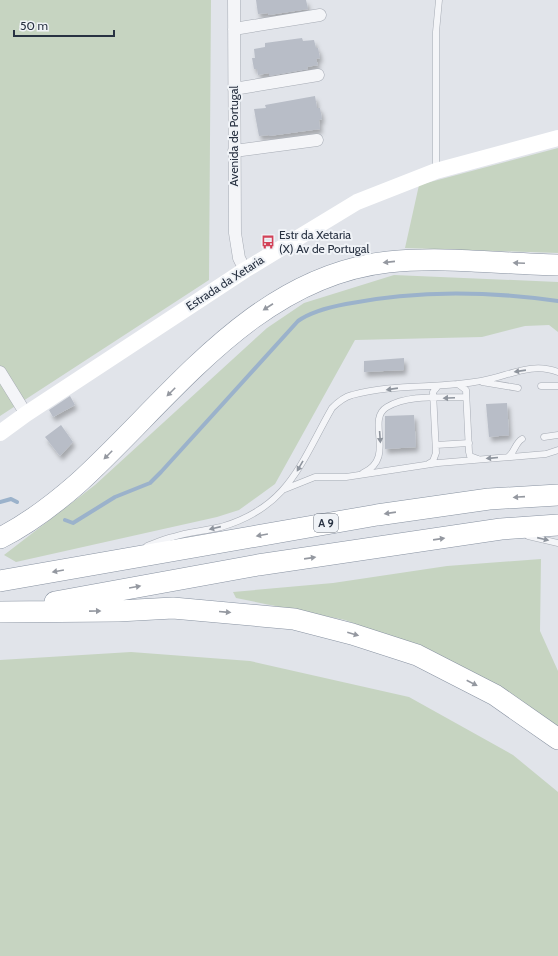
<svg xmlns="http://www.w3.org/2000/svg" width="558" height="956" font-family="Cabin,sans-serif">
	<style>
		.green { fill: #c6d4c1 }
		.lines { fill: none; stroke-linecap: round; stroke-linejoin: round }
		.stream { stroke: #9bb2cb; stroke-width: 4 }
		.building { fill: #b8bdc7; filter: url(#shadow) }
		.lane-casing { stroke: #a6abb4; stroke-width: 7 }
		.street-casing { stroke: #a6abb4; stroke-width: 13 }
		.highway-casing { stroke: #8892a1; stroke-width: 22 }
		.lane { stroke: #f4f5f8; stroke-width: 6 }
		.street { stroke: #f4f5f8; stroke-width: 12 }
		.secondary { stroke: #fff; stroke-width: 16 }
		.highway { stroke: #fff; stroke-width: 21 }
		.oneway { fill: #9498a0 }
		.oneway2 { fill: #8e949d }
		.labels { text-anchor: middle; stroke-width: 4; stroke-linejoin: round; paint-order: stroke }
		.shield { fill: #f0f3f7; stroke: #646c78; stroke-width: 1 }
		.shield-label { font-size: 11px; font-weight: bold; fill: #283242 }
		.street-label { font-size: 12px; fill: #283242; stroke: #f0f3f7 }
		.poi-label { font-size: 12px; fill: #283242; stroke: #f0f3f7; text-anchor: start }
	</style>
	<defs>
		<filter id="shadow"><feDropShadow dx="2.5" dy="4.5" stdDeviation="2" flood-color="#0004"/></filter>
	</defs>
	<rect width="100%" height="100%" fill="#e1e4ea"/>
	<path class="green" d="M 0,0 L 211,0 L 209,280 L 0,416 Z
		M 558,148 L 558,253 L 405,248 L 419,185 Z
		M 394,275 L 558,282 L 558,332 L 549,325 L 525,326 L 482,337 L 355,340 L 275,484 L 239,510 L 217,517 L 16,562 L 4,555 L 95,485 L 267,328 L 304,303 Z
		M 541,559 L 540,631 L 558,671 L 558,728 L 423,650 L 345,620 L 236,598 L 233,592 L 333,583 L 447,566 Z
		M 131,652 L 250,661 L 409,697 L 513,755 L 558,792 L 558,956 L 0,956 L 0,660 Z"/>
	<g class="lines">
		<path class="stream" d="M 0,502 L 11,499 L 17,502
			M 65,520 L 73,523 L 115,497 L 150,483 L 161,472 L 298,321 C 312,311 330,307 346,304 C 415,290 488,291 558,301"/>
	</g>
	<path class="building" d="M 256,0 L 306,0 L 308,9 L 269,15 L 268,13 L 258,14 Z
		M 302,38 L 303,41 L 314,40 L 316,48 L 318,48 L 320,58 L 316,59 L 318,65 L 307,67 L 308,69 L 269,76 L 269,73 L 258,75 L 257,69 L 254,69 L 252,58 L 255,58 L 254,49 L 265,47 L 265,43 Z
		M 315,96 L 317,108 L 320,108 L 322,119 L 319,120 L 320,129 L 269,136 L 269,135 L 259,136 L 254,109 L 266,108 L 265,105 Z
		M 404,358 L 404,370 L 364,372 L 364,361 Z
		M 70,396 L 75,405 L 53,417 L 49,410 Z
		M 507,403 L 509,435 L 489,437 L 486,404 Z
		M 414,415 L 416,447 L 385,449 L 385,416 Z
		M 61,425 L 73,442 L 60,456 L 45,437 Z"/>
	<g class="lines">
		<g class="lane-casing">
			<path id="lane" d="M 436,170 L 436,32 L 439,0
				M 482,382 L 518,388
				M 458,384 L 466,390 L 469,452 L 470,456 L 478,459
				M 541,386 L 558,386
				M 544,437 L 558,435
				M 436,445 L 469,443
				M 508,457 C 515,452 515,443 522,439
				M 428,464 L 433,461 L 436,453 L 433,392 L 438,386
				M 363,473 C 397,458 365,420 387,407 C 409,394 442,398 466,397
				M 285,489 L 315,477 L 346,477 L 438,463 L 546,454 L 558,450
				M 528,536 L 558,543
				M 147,546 C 155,543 164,539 173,537 C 188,532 205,531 221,527 C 289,507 300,464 332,408 C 338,402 344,397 352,395 C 394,383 438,389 481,381 C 507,377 531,361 558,372"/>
		</g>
		<g class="street-casing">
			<path id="street" d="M 234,0 L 235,233 L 239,258 L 245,270
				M 234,29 L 320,15
				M 234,89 L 318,75
				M 234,151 L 317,140
				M 0,372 L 26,414"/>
		</g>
		<g class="highway-casing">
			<path id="highway" d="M 0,538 C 28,524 53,505 77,484 C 171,399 253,277 388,262 C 445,256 501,264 558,265
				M 0,581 L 377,515 L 489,499 L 558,495
				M 55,602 L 258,565 L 501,529 L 558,525
				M 0,612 L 118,611 L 173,608 L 294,619 L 352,634 L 417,655 L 495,695 L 558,739"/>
		</g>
		<use href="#lane" class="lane"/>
		<use href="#street" class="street"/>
		<path class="secondary" d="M 0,433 L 26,414 L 245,270 L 357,202 L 436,171 L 558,138"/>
		<use href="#highway" class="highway"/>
	</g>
	<defs><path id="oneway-solid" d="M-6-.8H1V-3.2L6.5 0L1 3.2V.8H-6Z"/></defs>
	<g class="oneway">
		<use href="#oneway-solid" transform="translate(389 262) rotate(174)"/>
		<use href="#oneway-solid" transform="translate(519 263) rotate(-177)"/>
		<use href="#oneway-solid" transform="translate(268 307) rotate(147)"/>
		<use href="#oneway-solid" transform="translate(171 392) rotate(135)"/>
		<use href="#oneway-solid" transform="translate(108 455) rotate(135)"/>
		<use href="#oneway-solid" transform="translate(519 497) rotate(176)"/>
		<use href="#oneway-solid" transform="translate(390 513) rotate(172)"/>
		<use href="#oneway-solid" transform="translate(262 535) rotate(170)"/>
		<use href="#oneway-solid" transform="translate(439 539) rotate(-8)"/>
		<use href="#oneway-solid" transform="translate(310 558) rotate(-8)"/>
		<use href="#oneway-solid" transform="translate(58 571) rotate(170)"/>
		<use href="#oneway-solid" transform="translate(135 587) rotate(-10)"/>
		<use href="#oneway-solid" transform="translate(95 611) rotate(-1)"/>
		<use href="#oneway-solid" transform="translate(225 612) rotate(5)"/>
		<use href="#oneway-solid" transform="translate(353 634) rotate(16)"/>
		<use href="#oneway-solid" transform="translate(472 683) rotate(27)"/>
	</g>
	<g class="oneway2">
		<use href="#oneway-solid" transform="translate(520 371) rotate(172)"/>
		<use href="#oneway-solid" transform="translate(392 389) rotate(172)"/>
		<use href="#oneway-solid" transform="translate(449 398) rotate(178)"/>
		<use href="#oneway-solid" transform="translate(380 437) rotate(86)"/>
		<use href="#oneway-solid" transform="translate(492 458) rotate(175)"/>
		<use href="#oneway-solid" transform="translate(300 466) rotate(120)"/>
		<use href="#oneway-solid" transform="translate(215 528) rotate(167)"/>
		<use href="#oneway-solid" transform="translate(543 539) rotate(13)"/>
	</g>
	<defs>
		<g id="bus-bare" transform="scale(1.08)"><path d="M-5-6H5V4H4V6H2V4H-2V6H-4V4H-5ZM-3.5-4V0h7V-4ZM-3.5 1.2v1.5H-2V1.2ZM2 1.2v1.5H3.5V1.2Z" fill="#d24258" stroke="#f0f3f7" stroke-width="2.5" paint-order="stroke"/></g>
	</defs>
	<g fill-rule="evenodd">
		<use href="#bus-bare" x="268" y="242"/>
	</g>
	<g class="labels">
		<rect class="shield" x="314" y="514" width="24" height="18" rx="3"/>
		<g class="shield-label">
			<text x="326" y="527">A 9</text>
		</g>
		<g class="street-label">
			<text transform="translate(234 136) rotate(-90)" y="4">Avenida de Portugal</text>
			<text transform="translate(225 283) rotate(-33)" y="4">Estrada da Xetaria</text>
		</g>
		<g class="poi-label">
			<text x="279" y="239">Estr da Xetaria<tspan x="279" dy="14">(X) Av de Portugal</tspan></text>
		</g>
	</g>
	<path d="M14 30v6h100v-6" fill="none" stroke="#283242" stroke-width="2"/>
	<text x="20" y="30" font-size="12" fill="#283242" stroke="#f0f3f7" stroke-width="3" paint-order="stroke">50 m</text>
</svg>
